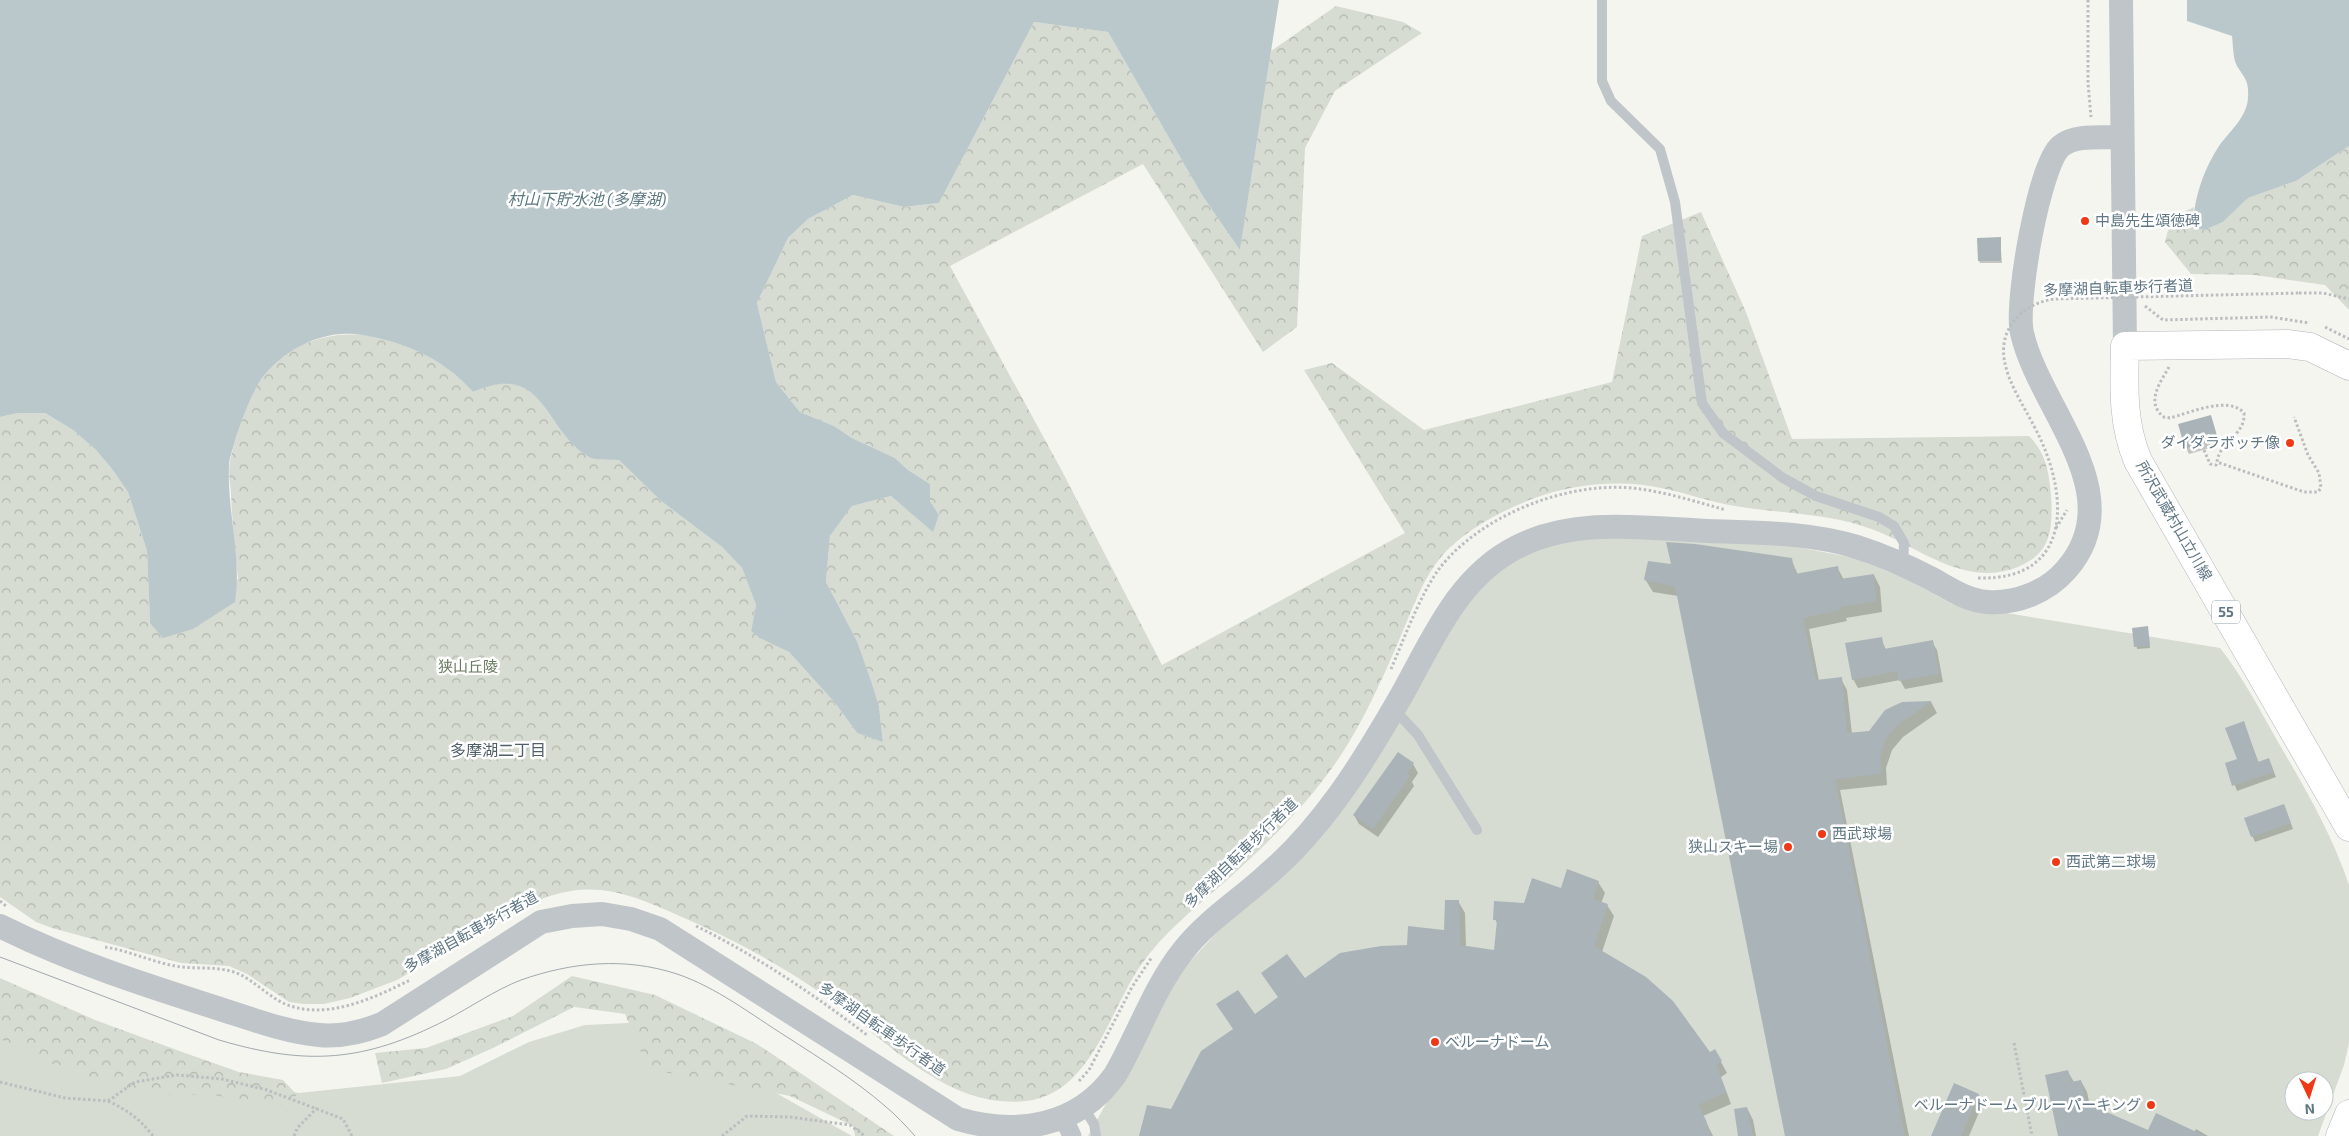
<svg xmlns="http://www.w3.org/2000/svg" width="2349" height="1136" font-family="'Exo 2','Noto Sans JP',sans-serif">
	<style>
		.green { fill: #d6dcd1; fill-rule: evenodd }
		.forest { fill: url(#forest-crowns) }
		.water { fill: #bac8cc }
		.shadow { fill: #0003 }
		.building { fill: #aab4b8 }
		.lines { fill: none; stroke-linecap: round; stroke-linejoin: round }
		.primary-casing { stroke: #b2b8bc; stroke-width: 29 }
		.path { stroke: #bbbec0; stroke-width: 3; stroke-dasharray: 2.5 2.5; stroke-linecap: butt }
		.service { stroke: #bfc5c8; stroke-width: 10 }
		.minor { stroke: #bfc5c8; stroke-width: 19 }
		.tertiary { stroke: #bfc5c8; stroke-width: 24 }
		.primary { stroke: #fff; stroke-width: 28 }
		.tram { stroke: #a0a8ad; stroke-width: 1 }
		.path-bridge { stroke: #bbbec0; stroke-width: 3; stroke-dasharray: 2.5 2.5; stroke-linecap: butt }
		.poi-dot { fill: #ef3916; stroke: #fff; stroke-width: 2 }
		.labels { text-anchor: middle; stroke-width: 5; stroke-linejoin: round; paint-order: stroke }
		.shield { fill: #fff; stroke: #90a0a9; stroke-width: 1 }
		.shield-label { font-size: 14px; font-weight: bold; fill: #617784 }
		.poi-label { font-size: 15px; fill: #617784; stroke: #fff; text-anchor: start }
		.street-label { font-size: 15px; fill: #617784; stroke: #fff }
		.park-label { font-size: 15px; fill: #687a61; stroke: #fff }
		.water-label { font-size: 16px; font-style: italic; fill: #5d7a81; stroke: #fff }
		.neighbourhood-label { font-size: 16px; fill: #505f68; stroke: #fff }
	</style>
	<defs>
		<pattern id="forest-crowns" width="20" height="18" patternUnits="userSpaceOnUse" patternTransform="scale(1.25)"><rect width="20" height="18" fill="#d6dcd1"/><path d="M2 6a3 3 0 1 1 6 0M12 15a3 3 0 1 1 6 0" fill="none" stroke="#b1b7af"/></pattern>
	</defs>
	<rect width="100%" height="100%" fill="#f5f5f0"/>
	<path class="green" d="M 1604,538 L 1764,541 L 1855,558 L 1906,579 L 1952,604 L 2220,648 C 2243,677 2260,710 2278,742 C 2305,788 2332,834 2349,885 L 2349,1043 L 2344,1065 L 2318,1136 L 1088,1136 L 1123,1073 L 1166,987 L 1224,925 L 1286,869 L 1461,611 L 1499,567 L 1548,543 ZM 2294,1081 L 2324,1081 L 2324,1111 L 2294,1111 Z
		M 0,999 L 247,1083 L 299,1093 L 460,1076 L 529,1042 L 585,1025 L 629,1023 L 697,1048 L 852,1136 L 0,1136 Z"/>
	<path class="forest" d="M 1336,6 L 1403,22 L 1422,33 L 1335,91 L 1305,148 L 1297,327 L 1263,352 L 1143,164 L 950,266 L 1062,471 L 1162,665 L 1405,533 L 1304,370 L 1332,363 L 1424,430 L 1612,382 L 1642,236 L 1701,212 L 1746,312 L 1792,439 L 2029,436 C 2046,453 2049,472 2051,495 C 2053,528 2052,553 2018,567 C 2007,571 1997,573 1986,573 C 1945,572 1911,544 1874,530 C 1830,513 1782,514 1735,506 C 1710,502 1686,493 1661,488 C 1619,479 1572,484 1532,499 C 1501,511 1463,531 1441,557 C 1420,583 1410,616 1397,645 C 1380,684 1361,726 1337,761 C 1306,806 1266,845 1226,881 C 1196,907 1164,932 1141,965 C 1109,1011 1091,1094 1026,1101 C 948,1110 886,1040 828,998 C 780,964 729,937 675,914 C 641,899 609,885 571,891 C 538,896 510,914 482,931 C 453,947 425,964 397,980 L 350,998 L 324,1004 L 304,1004 L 289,1002 L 247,974 L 229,966 L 181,963 L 52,928 L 36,922 L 0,897 L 0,417 L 18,413 L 45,413 L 73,430 L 96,450 L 112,469 L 128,492 L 147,551 L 150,623 L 238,579 C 235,550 232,522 231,492 C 230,483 228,472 230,462 C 234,440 249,396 262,378 C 318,306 419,332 473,392 C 542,361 539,418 580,449 C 583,452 588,457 592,458 C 601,460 611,459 619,460 L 661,501 L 722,547 L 742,568 L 756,605 L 751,631 L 789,652 L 836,704 L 857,733 L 883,741 L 879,706 L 857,641 L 826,582 L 830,536 L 852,506 L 891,496 L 933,531 L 939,515 L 930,501 L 930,484 L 908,470 L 895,458 L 852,438 L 834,426 L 800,412 L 776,382 L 757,303 L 788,238 L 808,219 L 853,195 L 904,207 L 939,203 L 1034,22 L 1108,32 L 1202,195 L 1240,249 L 1271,51 Z
		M 2349,146 L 2349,310 L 2325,285 L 2255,275 L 2191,274 L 2165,242 L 2171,218 L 2194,207 L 2193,221 L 2198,229 L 2205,230 L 2223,222 L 2248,198 L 2296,181 Z
		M 572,976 L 655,995 L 757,1044 L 894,1136 L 855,1136 L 853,1126 L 790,1096 L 648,1069 L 625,1014 L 574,1007 L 493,1048 L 446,1069 L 382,1083 L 375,1053 L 426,1048 L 513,1016 Z
		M 0,978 L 95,1020 L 185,1053 L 239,1072 L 283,1080 L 297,1095 L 280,1106 L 213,1095 L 147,1094 L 63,1069 L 0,1039 Z"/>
	<path class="water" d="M 0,0 L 1279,0 L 1240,250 L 1202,195 L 1108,32 L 1034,22 L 939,203 L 904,207 L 853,195 L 808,219 L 788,238 L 757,303 L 776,382 L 800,412 L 834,426 L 852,438 L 895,458 L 908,470 L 930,484 L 930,501 L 939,515 L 933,532 L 891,496 L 852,506 L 830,536 L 826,582 L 857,641 L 871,681 L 879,706 L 883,742 L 857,733 L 836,704 L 789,652 L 760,638 L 751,631 L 756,605 L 742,568 L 722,547 L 661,501 L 619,460 C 611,459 596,461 589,457 C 542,428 545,360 473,392 C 442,357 399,339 354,334 C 319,331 283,351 262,378 C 252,392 240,424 235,441 C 233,449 229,458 229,466 C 227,512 242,557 235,602 L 193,629 L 163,638 L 150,623 L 147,551 L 128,492 L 112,469 L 96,450 L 73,430 L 45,413 L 18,413 L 0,417 Z
		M 2187,0 L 2349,0 L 2349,146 L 2296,181 L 2248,198 L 2223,222 L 2205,230 L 2198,229 L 2193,222 C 2195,195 2204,169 2219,146 C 2229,132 2247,117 2248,98 C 2249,80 2245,79 2237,66 C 2233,59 2233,45 2232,36 L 2187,21 Z"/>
	<path class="shadow" d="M 2000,238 L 2002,263 L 1980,263 L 1979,261 Z
		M 2210,416 L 2220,445 L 2189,454 L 2186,448 Z
		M 1791,559 L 1798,575 L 1837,567 L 1844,580 L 1874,575 L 1880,587 L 1882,612 L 1846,618 L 1847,621 L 1809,629 L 1819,681 L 1841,679 L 1847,690 L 1852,734 L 1870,732 L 1902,703 L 1931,702 L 1937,713 L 1903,737 L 1892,750 L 1886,768 L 1887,785 L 1840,790 L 1909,1136 L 1786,1136 L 1678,596 L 1653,592 L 1645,579 L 1672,566 Z
		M 2147,628 L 2150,648 L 2137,649 L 2134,629 Z
		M 1881,638 L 1886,650 L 1932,642 L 1937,650 L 1943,682 L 1905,689 L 1900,680 L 1858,688 L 1853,679 Z
		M 2243,723 L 2259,763 L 2271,765 L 2276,777 L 2237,791 L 2227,764 L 2238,760 Z
		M 1398,753 L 1413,764 L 1418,773 L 1412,782 L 1414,786 L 1378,837 L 1359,824 L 1354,815 Z
		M 2284,805 L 2293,829 L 2255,842 L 2245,819 Z
		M 1598,882 L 1605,893 L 1601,903 L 1607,905 L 1614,916 L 1602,952 L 1710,1053 L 1715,1051 L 1727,1073 L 1721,1077 L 1731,1104 L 1703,1116 L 1713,1136 L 1141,1136 L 1172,1111 L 1254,1016 L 1279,998 L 1262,974 L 1304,980 L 1408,946 L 1445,932 L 1458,901 L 1465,913 L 1466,947 L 1495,951 L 1498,925 L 1495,919 L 1561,890 Z
		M 2068,1072 L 2074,1082 L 2081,1081 L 2087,1092 L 2090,1106 L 2148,1131 L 2194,1132 L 2196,1129 L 2208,1136 L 2060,1136 Z
		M 1979,1095 L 1983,1103 L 1969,1136 L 1932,1136 Z
		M 1747,1108 L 1753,1120 L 1756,1136 L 1740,1136 Z"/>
	<path class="building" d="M 2001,237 L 2001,261 L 1978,261 L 1977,238 Z
		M 2211,415 L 2218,439 L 2185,449 L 2178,424 Z
		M 1666,542 L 1695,544 L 1792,558 L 1795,574 L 1838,566 L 1840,579 L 1874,574 L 1876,601 L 1840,607 L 1841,610 L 1803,618 L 1816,680 L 1842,677 L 1847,733 L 1869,731 L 1885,710 L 1902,702 L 1932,701 L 1896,726 L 1886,738 L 1880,756 L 1881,774 L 1835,779 L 1905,1136 L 1785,1136 L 1675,586 L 1646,581 L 1644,579 L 1648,561 L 1671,564 Z
		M 2148,626 L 2150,646 L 2134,647 L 2132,628 Z
		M 1882,637 L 1884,649 L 1933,640 L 1939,674 L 1899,681 L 1897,671 L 1852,680 L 1845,643 Z
		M 2244,721 L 2258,762 L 2269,758 L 2274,772 L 2232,786 L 2225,763 L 2237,759 L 2225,728 Z
		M 1398,752 L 1414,763 L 1407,774 L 1410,776 L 1373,829 L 1353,815 Z
		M 2284,804 L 2291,823 L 2251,837 L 2244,818 Z
		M 1567,869 L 1599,881 L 1593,899 L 1608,904 L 1594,946 L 1646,977 L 1673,1001 L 1710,1052 L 1715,1049 L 1722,1061 L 1716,1065 L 1726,1092 L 1698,1105 L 1706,1120 L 1711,1136 L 1139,1136 L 1147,1105 L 1171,1109 L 1201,1051 L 1233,1029 L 1216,1004 L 1238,990 L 1255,1014 L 1278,997 L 1261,973 L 1287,954 L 1305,978 L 1340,953 L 1381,946 L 1407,945 L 1408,926 L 1444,930 L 1445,900 L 1459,900 L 1460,945 L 1494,950 L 1497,920 L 1493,920 L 1494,901 L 1524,903 L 1532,878 L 1561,888 Z
		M 2068,1070 L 2071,1082 L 2081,1080 L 2086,1103 L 2148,1130 L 2156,1113 L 2205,1136 L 2058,1136 L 2045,1075 Z
		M 1954,1083 L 1979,1094 L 1961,1136 L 1931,1136 Z
		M 1747,1107 L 1753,1136 L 1738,1136 L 1734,1109 Z"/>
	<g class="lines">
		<g class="primary-casing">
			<path id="primary" d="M 2349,366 L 2310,347 L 2287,344 L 2125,346 C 2124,386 2122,423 2138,461 L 2349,827
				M 2340,1136 L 2349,1114"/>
		</g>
		<path class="path" d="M 2088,0 L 2088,83 L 2091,117
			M 2299,293 L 2323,293 L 2349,299
			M 2145,306 L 2163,320 L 2271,317 L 2309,323
			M 2325,327 L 2349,339
			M 2169,367 C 2160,383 2145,403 2164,417 L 2170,418 C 2190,413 2228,395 2244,413 C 2246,435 2219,442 2217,462 L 2304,492 L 2318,492 L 2321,488 L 2319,473 L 2308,455 L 2294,417
			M 2204,450 L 2210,464 L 2216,465 L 2217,462
			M 2056,528 L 2067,510
			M 1978,578 C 2075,581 2069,492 2035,428
			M 1391,669 C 1404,639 1420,595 1439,569 C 1481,514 1572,479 1640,489 C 1669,493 1697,502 1726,510
			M 0,901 L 6,906
			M 696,926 C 757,956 813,994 867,1035
			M 105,947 C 131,951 156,964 182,967 C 201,969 220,966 239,974 C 254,981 267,995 283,1003 C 324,1022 374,998 410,980
			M 2014,1043 L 2032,1136
			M 1079,1081 L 1089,1070 L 1132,987 L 1152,957
			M 0,1082 L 65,1098 L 108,1101 L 135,1082 L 177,1075 L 222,1079 L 267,1090 L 343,1119 L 352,1136
			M 108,1101 C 127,1110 140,1119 153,1136
			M 294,1136 L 298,1127 L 317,1108
			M 722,1136 L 747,1116 L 790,1117 L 850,1125 L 865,1136"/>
		<path class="service" d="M 1602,0 L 1602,81 L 1611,101 L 1660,149 L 1675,202 L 1702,403 L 1723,433 L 1783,478 L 1816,496 L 1879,517 L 1894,526 L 1904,543 L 1903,566
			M 1394,709 L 1418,735 L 1477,830
			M 1084,1108 L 1094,1124 L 1096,1136"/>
		<path class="minor" d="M 1064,1119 L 1072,1136"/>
		<path class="tertiary" d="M 2121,0 L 2125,346
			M 0,926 C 70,961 145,985 220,1009 C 252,1019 285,1032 319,1035 C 340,1037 362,1032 382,1024 L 541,922 L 572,916 L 602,914 L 631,919 L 660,929 L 958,1119 C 1017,1136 1078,1127 1115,1075 C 1139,1034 1153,989 1183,951 C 1206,921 1240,900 1268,874 C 1295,851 1318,824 1339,795 C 1361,765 1381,731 1400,698 C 1432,642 1456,578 1517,547 C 1574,517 1646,528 1708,531 C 1759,533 1808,532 1857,547 C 1882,555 1907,566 1930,578 C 1949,588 1965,600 1987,602 C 2016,604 2047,592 2066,570 C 2133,494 2039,409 2022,333 C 2015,304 2039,164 2061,146 C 2075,134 2104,138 2121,137"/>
		<use href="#primary" class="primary"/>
		<path class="tram" d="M 0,957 L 219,1040 C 307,1066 364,1062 446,1020 C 471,1007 495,990 521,980 C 572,962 625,957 677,974 C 716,987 752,1015 787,1037 C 821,1059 855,1080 885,1106 C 896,1115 906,1126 915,1136"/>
		<path class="path-bridge" d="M 2035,428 C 2019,396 1987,355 2014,321 C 2024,308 2037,302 2054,299 L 2299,293"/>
	</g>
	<g class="poi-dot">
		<circle cx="2085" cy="221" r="5"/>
		<circle cx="2290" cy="443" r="5"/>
		<circle cx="1822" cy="834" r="5"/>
		<circle cx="1788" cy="847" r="5"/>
		<circle cx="2056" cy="862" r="5"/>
		<circle cx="1435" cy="1042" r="5"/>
		<circle cx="2151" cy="1105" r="5"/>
	</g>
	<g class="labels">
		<rect class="shield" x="2212" y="600.5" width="28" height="23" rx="4"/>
		<g class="shield-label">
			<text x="2226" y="617">55</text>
		</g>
		<g class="poi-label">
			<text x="2095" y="226">中島先生頌徳碑</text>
			<text x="2280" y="448" text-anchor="end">ダイダラボッチ像</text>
			<text x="1832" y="839">西武球場</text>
			<text x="1778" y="852" text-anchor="end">狭山スキー場</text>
			<text x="2066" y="867">西武第二球場</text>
			<text x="1445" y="1047">ベルーナドーム</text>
			<text x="2141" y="1110" text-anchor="end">ベルーナドーム ブルーパーキング</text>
		</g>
		<g class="street-label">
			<text transform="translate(2118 288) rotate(-2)" y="5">多摩湖自転車歩行者道</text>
			<text transform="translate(2174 521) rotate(60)" y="5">所沢武蔵村山立川線</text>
			<text transform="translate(1241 853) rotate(-44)" y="5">多摩湖自転車歩行者道</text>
			<text transform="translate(471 932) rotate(-29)" y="5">多摩湖自転車歩行者道</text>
			<text transform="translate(882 1029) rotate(35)" y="5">多摩湖自転車歩行者道</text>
		</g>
		<g class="park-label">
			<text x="468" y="672">狭山丘陵</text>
		</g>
		<g class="water-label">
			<text x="587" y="205">村山下貯水池 (多摩湖)</text>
		</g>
		<g class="neighbourhood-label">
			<text x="498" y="756">多摩湖二丁目</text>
		</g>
	</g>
	<g transform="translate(2309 1096) rotate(176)"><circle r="24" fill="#ffffff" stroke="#c0c9ce"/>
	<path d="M0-4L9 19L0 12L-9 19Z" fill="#ef3916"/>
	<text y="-8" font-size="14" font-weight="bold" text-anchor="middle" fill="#617784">N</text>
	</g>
</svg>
